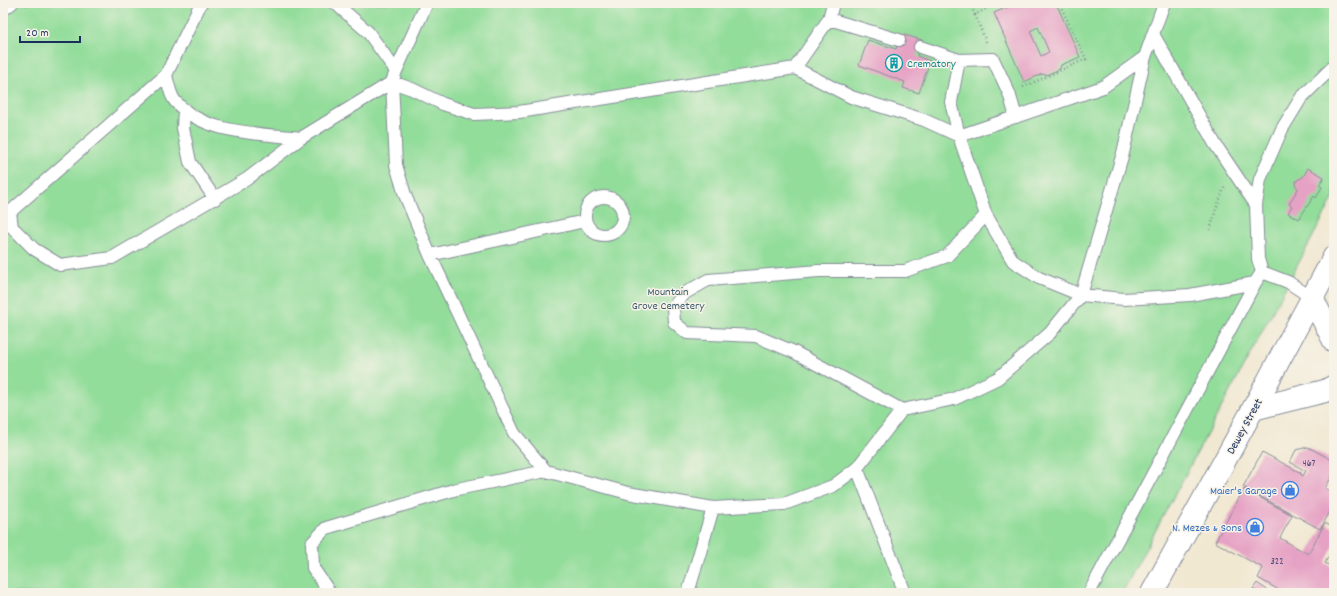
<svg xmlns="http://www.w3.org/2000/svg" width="1337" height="596" font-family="Dekko,sans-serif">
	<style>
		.green { fill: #92dd9a; stroke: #56867c }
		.building { fill: #e6a2c4; fill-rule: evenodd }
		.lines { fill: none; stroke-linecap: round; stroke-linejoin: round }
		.service-casing { stroke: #868c98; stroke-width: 14 }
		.minor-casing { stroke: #868c98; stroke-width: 24 }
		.tertiary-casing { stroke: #868c98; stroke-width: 24 }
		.secondary-casing { stroke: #868c98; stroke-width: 24 }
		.path { stroke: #868c98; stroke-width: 2.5; stroke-dasharray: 1 3; stroke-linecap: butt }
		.service { stroke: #fff; stroke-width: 12 }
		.minor { stroke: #fff; stroke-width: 22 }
		.tertiary { stroke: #fff; stroke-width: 22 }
		.secondary { stroke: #fff; stroke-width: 22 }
		.labels { text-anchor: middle; stroke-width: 3; stroke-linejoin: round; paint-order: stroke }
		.number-label { font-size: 10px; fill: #4e4c78 }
		.culture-label { font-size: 12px; fill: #0d838f; stroke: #f7f3e8; text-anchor: start }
		.park-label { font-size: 12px; fill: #395a6d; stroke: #f7f3e8 }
		.street-label { font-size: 12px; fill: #1b2f5e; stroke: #f7f3e8 }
		.shop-label { font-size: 12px; fill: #366cbe; stroke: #f7f3e8; text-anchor: end }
	</style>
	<rect width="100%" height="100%" fill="#f7f3e8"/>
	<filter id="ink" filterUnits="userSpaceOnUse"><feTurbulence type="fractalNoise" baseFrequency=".025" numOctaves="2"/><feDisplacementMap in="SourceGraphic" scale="8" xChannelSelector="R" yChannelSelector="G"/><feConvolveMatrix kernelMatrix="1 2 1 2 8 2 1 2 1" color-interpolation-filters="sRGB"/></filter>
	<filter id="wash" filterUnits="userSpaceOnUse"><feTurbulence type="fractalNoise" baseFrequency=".012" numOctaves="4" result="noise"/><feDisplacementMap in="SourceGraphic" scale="16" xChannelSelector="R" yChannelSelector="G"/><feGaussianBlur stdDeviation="0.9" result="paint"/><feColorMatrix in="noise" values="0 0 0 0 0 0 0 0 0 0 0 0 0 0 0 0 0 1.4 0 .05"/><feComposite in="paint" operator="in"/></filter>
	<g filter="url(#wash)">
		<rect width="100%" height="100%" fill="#f1e8d1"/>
		<path class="green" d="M 3,3 L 1334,3 L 1334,197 L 1122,593 L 3,593 Z"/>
		<g id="blocks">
			<path class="building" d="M 1017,3 L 1056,3 L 1080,57 L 1061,65 L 1060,69 L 1046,75 L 1042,74 L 1024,82 L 994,13 ZM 1038,27 L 1049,52 L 1041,56 L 1030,31 Z
				M 901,34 L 922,40 L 917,56 L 930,61 L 919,93 L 903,88 L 905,82 L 859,65 L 868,40 L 896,49 Z
				M 1308,168 L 1324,177 L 1319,185 L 1322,187 L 1316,198 L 1314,196 L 1299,219 L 1288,213 L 1292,206 L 1289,204 L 1298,189 L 1295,184 L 1297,180 L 1303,177 Z
				M 1308,447 L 1334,461 L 1334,473 L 1325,488 L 1334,493 L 1334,505 L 1320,529 L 1243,487 L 1262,452 L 1301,473 L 1300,474 L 1303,476 L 1306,471 L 1290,462 L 1296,450 Z
				M 1244,489 L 1292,515 L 1280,538 L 1308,554 L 1325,523 L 1334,528 L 1334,546 L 1325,563 L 1334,568 L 1334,593 L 1284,593 L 1258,578 L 1263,568 L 1215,542 Z
				M 1257,583 L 1272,593 L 1259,593 L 1253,589 Z"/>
		</g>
	</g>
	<g filter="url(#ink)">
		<use href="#blocks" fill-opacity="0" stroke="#868c98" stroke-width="1"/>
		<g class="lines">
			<g class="service-casing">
				<path id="service" d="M 201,3 L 166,75 L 10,212 L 12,227 L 34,249 L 60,265 L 112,258 L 247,179 L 301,138 L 392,82 L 396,71 L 427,3
					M 335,3 L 368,32 L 396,71
					M 3,10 L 12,3
					M 829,19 L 899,40
					M 1153,34 L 1215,144 L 1256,205
					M 920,47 L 959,60 L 993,59 L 1009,93 L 1016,117
					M 1145,57 L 1123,153 L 1081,295 L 1124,299 L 1190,295 L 1255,283 L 1262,272
					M 959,60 L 951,102 L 959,136 L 1103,87 L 1145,57 L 1164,3
					M 795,68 L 829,19 L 833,3
					M 166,75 C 168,83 170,95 175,101 C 204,135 260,133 301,138
					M 184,109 L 183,128 L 190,162 L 215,199
					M585 216a19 19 0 1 1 38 0a19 19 0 1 1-38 0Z
					M 430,255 L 585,221
					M 1312,298 L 1288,282 L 1262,272 L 1258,259 L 1256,205 L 1260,179 L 1282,129 L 1301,98 L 1334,66
					M 902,410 L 954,399 L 998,378 L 1050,333 L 1081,295 L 1039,278 L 1013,261 L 986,215
					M 857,468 L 905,593
					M 546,471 L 628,493 L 713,508
					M 330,593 L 313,568 L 312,543 L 326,528 L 457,489 L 546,471 L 514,433 L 430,255 L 405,195 L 396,165 L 392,82 L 412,89 L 443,104 L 474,114 L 519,112 L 795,68 L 851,97 L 924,120 L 959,136 L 986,215 L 947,256 L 905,271 L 819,271 L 708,280 L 685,293 L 673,307 L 674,322 L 687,333 L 756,336 L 794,352 L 902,410 L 857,468 L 833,486 L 784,504 L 713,508 L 688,593
					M 1089,593 L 1255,283"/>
			</g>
			<g class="minor-casing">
				<path id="minor" d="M 1312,298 L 1334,341"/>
			</g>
			<g class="tertiary-casing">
				<path id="tertiary" d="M 1253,409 L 1325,391 L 1334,386"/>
			</g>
			<g class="secondary-casing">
				<path id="secondary" d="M 1152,593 L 1253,409 L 1334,257"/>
			</g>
			<path class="path" d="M 970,3 L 975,15 L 996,3
				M 998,3 L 1001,6 L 1008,3
				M 975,15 L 987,44
				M 1023,87 L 1086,59 L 1059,3
				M 1210,230 L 1216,209 L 1225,186"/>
			<use href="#service" class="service"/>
			<use href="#minor" class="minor"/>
			<use href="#tertiary" class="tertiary"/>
			<use href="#secondary" class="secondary"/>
		</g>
	</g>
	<defs>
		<g id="building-ring" transform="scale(0.9)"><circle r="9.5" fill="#f7f3e8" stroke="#0f9aa8" stroke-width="1.5"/><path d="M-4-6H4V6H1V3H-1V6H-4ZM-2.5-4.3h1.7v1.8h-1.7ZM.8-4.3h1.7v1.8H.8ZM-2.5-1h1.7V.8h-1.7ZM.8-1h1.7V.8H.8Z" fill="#0f9aa8"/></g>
		<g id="shop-ring" transform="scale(0.9)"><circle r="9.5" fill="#f7f3e8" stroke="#3f7fe0" stroke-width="1.5"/><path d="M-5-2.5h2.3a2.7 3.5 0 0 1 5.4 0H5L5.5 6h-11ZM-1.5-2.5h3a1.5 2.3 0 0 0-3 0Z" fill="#3f7fe0"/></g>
	</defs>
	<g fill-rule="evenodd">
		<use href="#building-ring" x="894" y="63"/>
		<use href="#shop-ring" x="1290" y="490"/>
		<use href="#shop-ring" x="1255" y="527"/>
	</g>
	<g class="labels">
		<g class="number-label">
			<text x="1309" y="466">467</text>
			<text x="1277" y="564">322</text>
		</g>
		<g class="culture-label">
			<text x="907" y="67">Crematory</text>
		</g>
		<g class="park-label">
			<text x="668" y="295">Mountain<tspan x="668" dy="14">Grove Cemetery</tspan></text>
		</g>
		<g class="street-label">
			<text transform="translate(1244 426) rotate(-61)" y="4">Dewey Street</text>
		</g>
		<g class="shop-label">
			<text x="1277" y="494">Maier's Garage</text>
			<text x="1242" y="531">N. Mezes &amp; Sons</text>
		</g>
	</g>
	<rect width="1337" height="596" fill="none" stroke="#f7f3e8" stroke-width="16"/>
	<path d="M20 36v6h60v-6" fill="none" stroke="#1b2f5e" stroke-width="2"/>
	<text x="26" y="36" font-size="12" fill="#1b2f5e" stroke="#f7f3e8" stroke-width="3" paint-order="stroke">20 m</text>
</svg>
